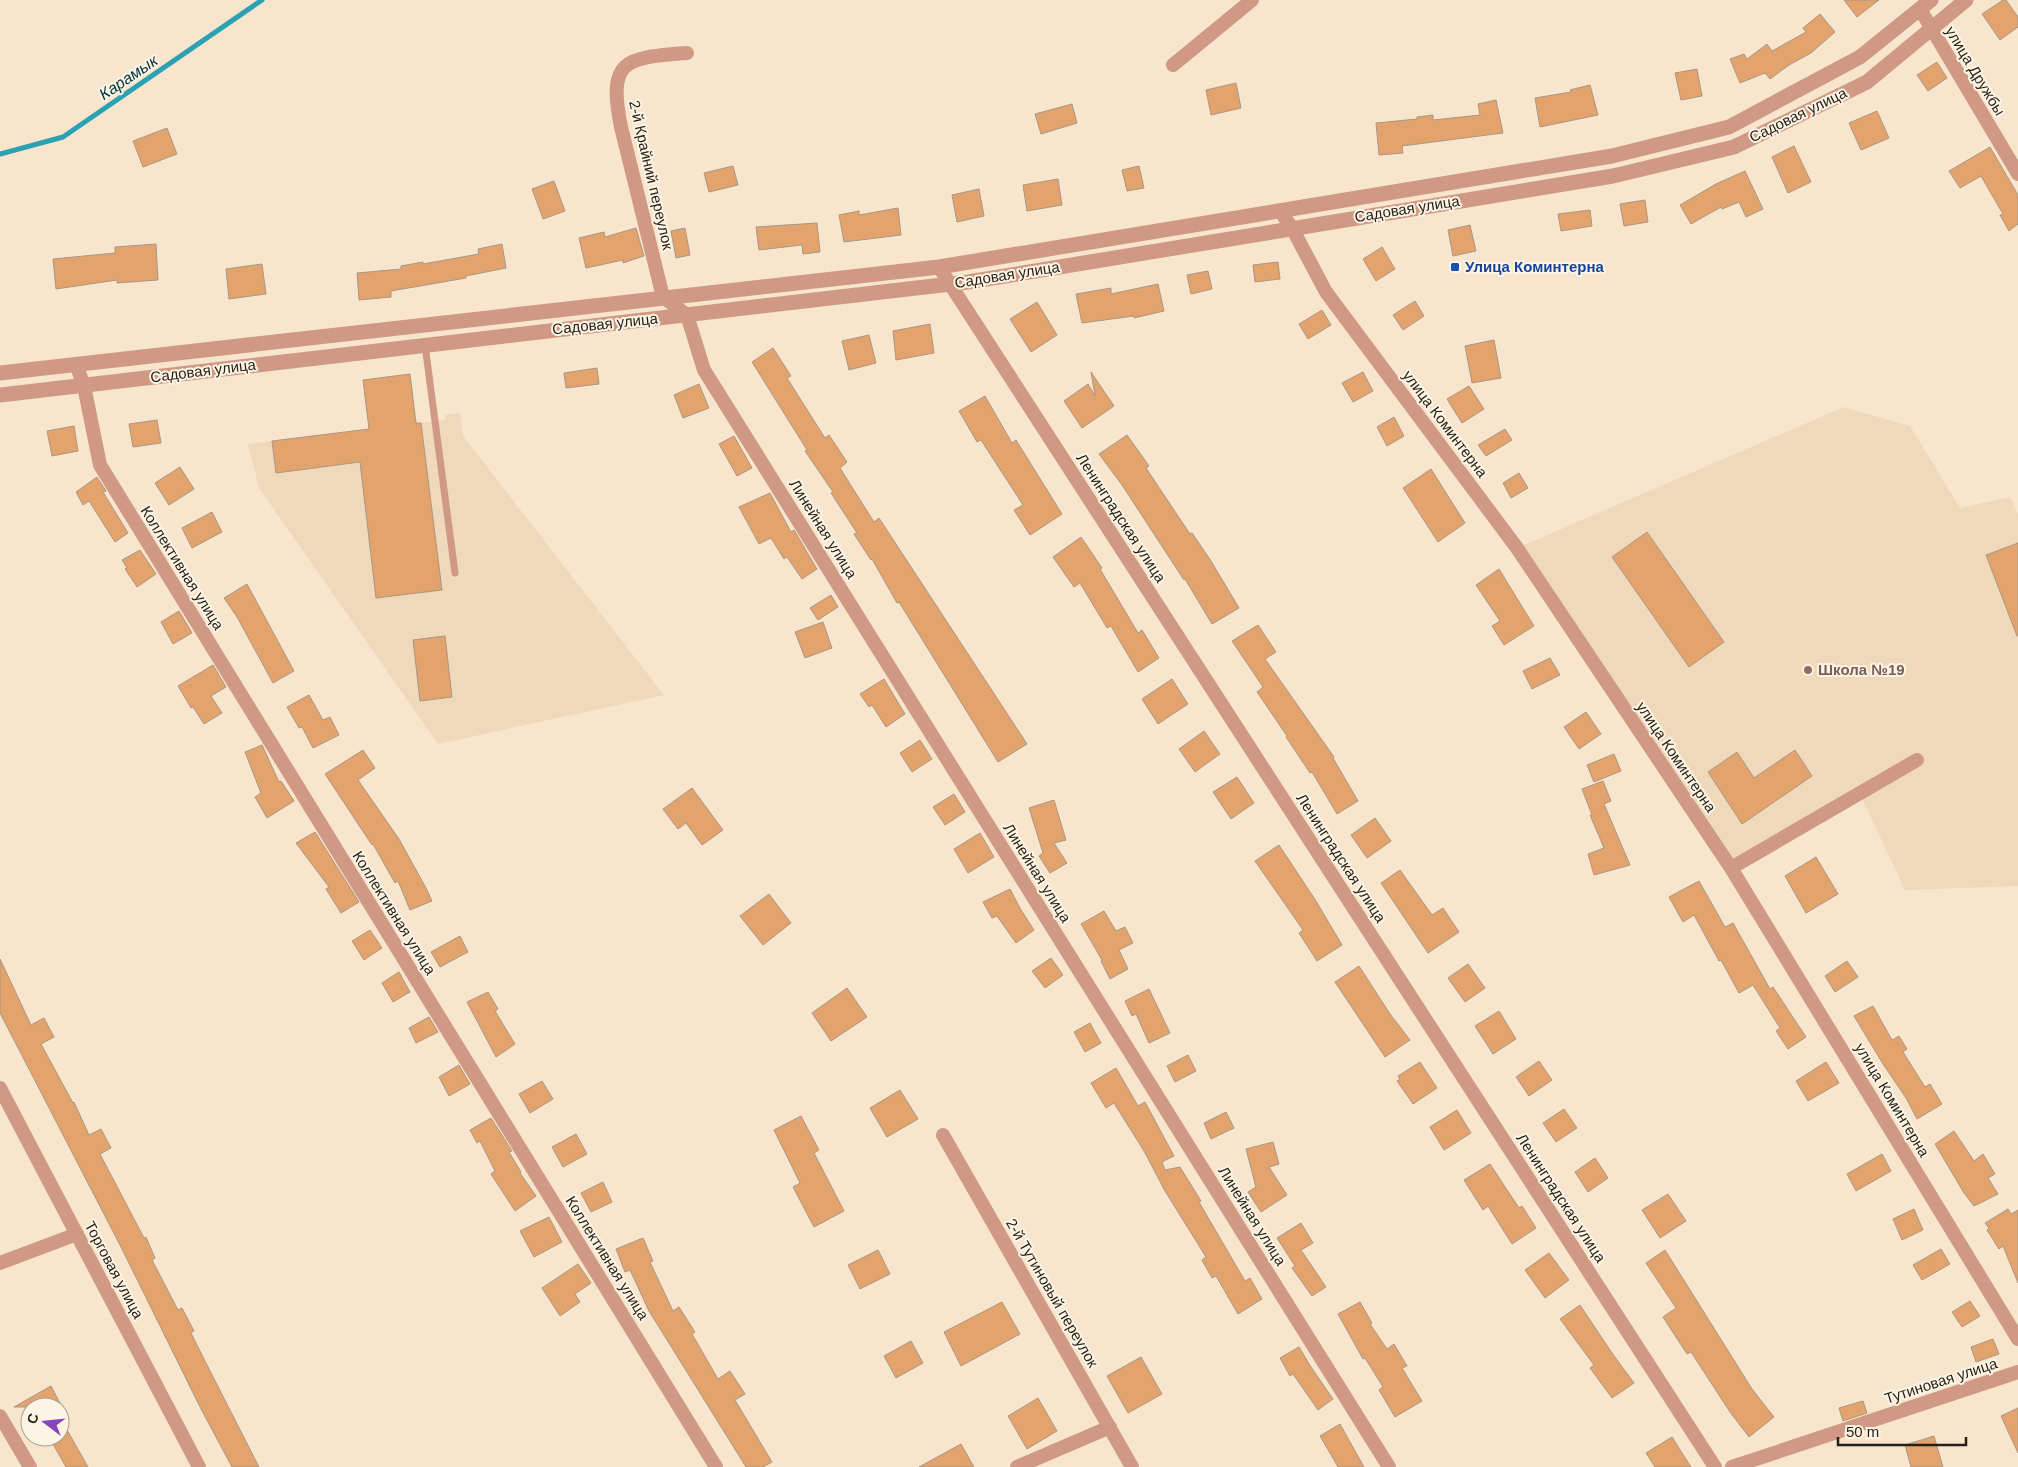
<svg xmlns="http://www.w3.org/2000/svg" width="2018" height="1467" font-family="Arial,sans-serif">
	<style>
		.built { fill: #efd9ba }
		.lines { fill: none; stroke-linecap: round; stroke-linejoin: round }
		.stream { stroke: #2ba2b3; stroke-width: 5 }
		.building { fill: #e2a46c; stroke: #ac9684 }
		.service { stroke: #d09984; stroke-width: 7 }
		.minor { stroke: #d09984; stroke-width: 14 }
		.tertiary { stroke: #d09984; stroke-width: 15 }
		.transit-dot { fill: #1a4fb4; stroke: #fef4e5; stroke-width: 2 }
		.education-dot { fill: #8d6e63; stroke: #fef4e5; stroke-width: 2 }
		.labels { text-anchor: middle; stroke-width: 4; stroke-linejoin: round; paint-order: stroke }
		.street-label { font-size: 15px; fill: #251f16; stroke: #fef4e5 }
		.transit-label { font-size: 15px; font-weight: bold; fill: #164399; stroke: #fef4e5; text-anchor: start }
		.education-label { font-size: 15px; font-weight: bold; fill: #785e54; stroke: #fef4e5; text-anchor: start }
		.water-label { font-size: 16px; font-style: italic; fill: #023840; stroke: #fef4e5 }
	</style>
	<rect width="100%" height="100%" fill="#f7e6cd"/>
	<path class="built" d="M 1844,407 L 1910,426 L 1960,508 L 2010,497 L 2018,514 L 2018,886 L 1905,890 L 1859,792 L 1731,868 L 1517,548 Z
		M 460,413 L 463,436 L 664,695 L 438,744 L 259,488 L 248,444 L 445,420 L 445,415 Z"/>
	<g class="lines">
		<path class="stream" d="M 0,154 L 63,137 L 262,0"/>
	</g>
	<path class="building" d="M 1844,0 L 1879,0 L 1857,17 Z
		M 2003,0 L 2006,0 L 2018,17 L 2018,27 L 2000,40 L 1982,14 Z
		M 1820,14 L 1835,32 L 1811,53 L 1789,65 L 1770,79 L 1765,73 L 1740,83 L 1730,59 L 1744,54 L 1747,59 L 1767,44 L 1772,51 L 1806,32 L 1803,28 Z
		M 1937,62 L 1947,78 L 1928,91 L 1917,75 Z
		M 1697,69 L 1702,96 L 1681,100 L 1675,73 Z
		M 1236,83 L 1241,108 L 1211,115 L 1206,90 Z
		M 1590,85 L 1598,115 L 1540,127 L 1535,98 L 1571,92 L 1570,90 Z
		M 1496,100 L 1503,133 L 1402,146 L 1403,153 L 1379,155 L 1376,123 L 1417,119 L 1417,117 L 1433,115 L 1433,120 L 1480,115 L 1478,104 Z
		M 1072,104 L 1077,123 L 1041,134 L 1035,114 Z
		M 1877,111 L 1889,138 L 1861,150 L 1849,123 Z
		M 167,128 L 177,154 L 143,167 L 133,141 Z
		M 1794,146 L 1811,182 L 1788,193 L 1772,157 Z
		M 1990,147 L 2018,195 L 2018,224 L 2009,231 L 2000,215 L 2003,214 L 1981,176 L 1960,188 L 1949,171 Z
		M 733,166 L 738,185 L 709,192 L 704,173 Z
		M 1139,166 L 1144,188 L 1127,191 L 1122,170 Z
		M 1745,171 L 1763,209 L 1746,217 L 1739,202 L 1722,209 L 1721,207 L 1691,224 L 1680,205 L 1716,184 Z
		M 1058,179 L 1062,205 L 1027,211 L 1023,185 Z
		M 554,181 L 565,211 L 543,219 L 532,189 Z
		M 979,189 L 984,216 L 957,222 L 952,195 Z
		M 1645,200 L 1648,222 L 1624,226 L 1620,204 Z
		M 898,208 L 901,235 L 844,242 L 839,215 L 859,211 L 859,215 Z
		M 1590,210 L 1592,226 L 1561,231 L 1558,214 Z
		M 817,223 L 820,252 L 803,254 L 802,245 L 759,250 L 756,227 Z
		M 1470,225 L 1476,251 L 1453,256 L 1448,230 Z
		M 636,228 L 644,256 L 623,263 L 623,260 L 586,268 L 579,238 L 604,232 L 605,237 Z
		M 685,228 L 690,255 L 676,258 L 671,231 Z
		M 156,244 L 158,280 L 117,283 L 117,280 L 56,289 L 53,259 L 115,253 L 115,247 Z
		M 502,244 L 506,268 L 466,276 L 466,278 L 391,291 L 391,297 L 359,300 L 357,273 L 401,269 L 401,266 L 423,262 L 423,264 L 479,254 L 478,249 Z
		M 1382,247 L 1395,269 L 1376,281 L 1363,259 Z
		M 1278,262 L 1280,279 L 1255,282 L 1253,265 Z
		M 262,264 L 266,294 L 229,299 L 226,269 Z
		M 1208,271 L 1212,289 L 1191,294 L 1187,275 Z
		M 1158,284 L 1164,311 L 1134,318 L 1134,316 L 1082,323 L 1076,294 L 1111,288 L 1111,294 Z
		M 1415,301 L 1424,316 L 1403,330 L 1393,315 Z
		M 1037,302 L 1057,335 L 1031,352 L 1010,319 Z
		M 1322,310 L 1331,325 L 1308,339 L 1299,324 Z
		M 930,324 L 934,353 L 896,360 L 893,331 Z
		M 869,335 L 876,363 L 849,370 L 842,341 Z
		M 1494,340 L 1501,378 L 1472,383 L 1465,346 Z
		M 773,348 L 791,376 L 787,378 L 825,438 L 829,435 L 847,462 L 840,468 L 874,522 L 879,518 L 1027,744 L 998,762 L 899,602 L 897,603 L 872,559 L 871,560 L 854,534 L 857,533 L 831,493 L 833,492 L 805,451 L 807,450 L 752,362 Z
		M 597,368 L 599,384 L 566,388 L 564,373 Z
		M 1091,372 L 1114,406 L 1082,428 L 1064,401 L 1088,384 L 1095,396 Z
		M 1363,372 L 1373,391 L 1353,402 L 1342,383 Z
		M 410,374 L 416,423 L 421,423 L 442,590 L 376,598 L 360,462 L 276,473 L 272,441 L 369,429 L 363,380 Z
		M 699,384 L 709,408 L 683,418 L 674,395 Z
		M 1469,386 L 1484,409 L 1462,423 L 1447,399 Z
		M 985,396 L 1012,443 L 1016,440 L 1062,514 L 1030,535 L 1014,510 L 1023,505 L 981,440 L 977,442 L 959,411 Z
		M 1394,417 L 1404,436 L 1387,446 L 1377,427 Z
		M 157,420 L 161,443 L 133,447 L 129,424 Z
		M 74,426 L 78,451 L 52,456 L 47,431 Z
		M 1505,429 L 1512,440 L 1486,456 L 1478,445 Z
		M 1127,435 L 1149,466 L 1146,468 L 1190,534 L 1192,533 L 1211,561 L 1239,608 L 1212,624 L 1185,579 L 1184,580 L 1122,485 L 1099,454 Z
		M 734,436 L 752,468 L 737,476 L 719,444 Z
		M 180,467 L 194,489 L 169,505 L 155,483 Z
		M 1431,469 L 1465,523 L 1438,542 L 1403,488 Z
		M 1519,473 L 1528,488 L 1511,498 L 1503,483 Z
		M 97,477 L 106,491 L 103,492 L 128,533 L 115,542 L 89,501 L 83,505 L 76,492 Z
		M 770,493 L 791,532 L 794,530 L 817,569 L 802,579 L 787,557 L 784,559 L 771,538 L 759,544 L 739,507 Z
		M 212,512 L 222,532 L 192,548 L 182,528 Z
		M 1647,532 L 1724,642 L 1689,667 L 1612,557 Z
		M 1081,537 L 1102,568 L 1100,569 L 1138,633 L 1142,630 L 1159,658 L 1138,672 L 1111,626 L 1107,628 L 1080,583 L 1074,587 L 1053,557 Z
		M 2018,543 L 2018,636 L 2017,636 L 1986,555 Z
		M 140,550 L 156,574 L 137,587 L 125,569 L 127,568 L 122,560 Z
		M 1499,569 L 1534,626 L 1504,645 L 1492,626 L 1500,621 L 1476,585 Z
		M 247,584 L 294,671 L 273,683 L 237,617 L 224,598 Z
		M 831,595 L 838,607 L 818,620 L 810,608 Z
		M 179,611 L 192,633 L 173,644 L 161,622 Z
		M 823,622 L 832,648 L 805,658 L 795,632 Z
		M 1258,625 L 1276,652 L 1265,659 L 1334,757 L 1333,758 L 1358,801 L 1337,814 L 1312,772 L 1310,773 L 1286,737 L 1287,736 L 1257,692 L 1263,687 L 1232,641 Z
		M 445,636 L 452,697 L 420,701 L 413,640 Z
		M 1550,658 L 1560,675 L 1532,689 L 1523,671 Z
		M 213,665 L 226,687 L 211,696 L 222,713 L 204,724 L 193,707 L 191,708 L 178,686 Z
		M 884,679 L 905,714 L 886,727 L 872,705 L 869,707 L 860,694 Z
		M 1172,679 L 1188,704 L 1158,724 L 1142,699 Z
		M 309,695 L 323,720 L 330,717 L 339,735 L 313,748 L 302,727 L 299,728 L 287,707 Z
		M 1586,712 L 1601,734 L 1579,749 L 1564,727 Z
		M 1204,731 L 1220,754 L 1195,772 L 1179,749 Z
		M 920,740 L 932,759 L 912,772 L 900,753 Z
		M 262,745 L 279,782 L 281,781 L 294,801 L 267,818 L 255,797 L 261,793 L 245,752 Z
		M 363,750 L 375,768 L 358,780 L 399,839 L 426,888 L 432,901 L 410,910 L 398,881 L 395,883 L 373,844 L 372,845 L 325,774 Z
		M 1795,750 L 1812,776 L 1742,824 L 1708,772 L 1737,752 L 1754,778 Z
		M 1614,754 L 1621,771 L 1594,782 L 1587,765 Z
		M 1237,777 L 1254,803 L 1231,819 L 1213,792 Z
		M 1603,781 L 1611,801 L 1604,804 L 1630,865 L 1594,875 L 1588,854 L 1604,848 L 1590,815 L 1592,815 L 1582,789 Z
		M 692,788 L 723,830 L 702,845 L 686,823 L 678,829 L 663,809 Z
		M 954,794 L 965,812 L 945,825 L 933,807 Z
		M 1054,800 L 1066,840 L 1054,843 L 1067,863 L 1050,873 L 1039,856 L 1043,853 L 1029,808 Z
		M 1375,818 L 1391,841 L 1367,858 L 1351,835 Z
		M 315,832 L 359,902 L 341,913 L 326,889 L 329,887 L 296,843 Z
		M 980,833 L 994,857 L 968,873 L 954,849 Z
		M 1279,845 L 1316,901 L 1342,945 L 1317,961 L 1299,933 L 1303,930 L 1255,861 Z
		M 1816,857 L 1838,894 L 1806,913 L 1785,876 Z
		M 1400,870 L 1432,915 L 1443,908 L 1459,932 L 1428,953 L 1381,883 Z
		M 1699,881 L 1725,927 L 1733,923 L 1770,989 L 1773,987 L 1806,1037 L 1788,1049 L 1776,1031 L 1780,1028 L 1753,985 L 1739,993 L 1721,960 L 1719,961 L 1694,915 L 1683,922 L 1669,897 Z
		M 1010,889 L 1021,910 L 1034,930 L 1016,943 L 997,916 L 992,918 L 983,902 Z
		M 769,894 L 791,923 L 763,945 L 740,916 Z
		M 1104,911 L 1116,931 L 1125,927 L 1133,943 L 1119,950 L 1128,969 L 1110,979 L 1101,961 L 1102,960 L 1081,924 Z
		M 370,930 L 382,948 L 364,960 L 352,941 Z
		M 460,936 L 468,952 L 440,967 L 431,952 Z
		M 1051,958 L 1063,975 L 1045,988 L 1032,971 Z
		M 0,959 L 31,1025 L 44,1018 L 54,1037 L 41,1044 L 73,1103 L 74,1102 L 89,1135 L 101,1129 L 111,1148 L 100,1154 L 144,1238 L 146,1237 L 155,1258 L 152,1260 L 178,1310 L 182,1308 L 194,1331 L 191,1333 L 206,1363 L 259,1467 L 232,1467 L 201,1409 L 122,1249 L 0,1013 Z
		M 1847,961 L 1858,977 L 1835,992 L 1825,976 Z
		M 1468,964 L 1485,988 L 1465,1002 L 1448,978 Z
		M 1359,966 L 1390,1014 L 1410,1040 L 1385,1057 L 1335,982 Z
		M 399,972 L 410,992 L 393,1002 L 382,983 Z
		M 847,988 L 867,1017 L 831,1041 L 812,1013 Z
		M 1149,989 L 1170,1033 L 1149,1043 L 1136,1014 L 1132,1016 L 1125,1001 Z
		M 488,992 L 498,1009 L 495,1011 L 515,1044 L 496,1057 L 467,1002 Z
		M 1873,1006 L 1892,1040 L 1899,1036 L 1907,1049 L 1903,1052 L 1925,1087 L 1930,1084 L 1942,1104 L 1917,1119 L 1906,1098 L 1883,1064 L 1854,1016 Z
		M 1499,1011 L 1516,1039 L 1493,1054 L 1475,1026 Z
		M 429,1017 L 438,1032 L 416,1043 L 409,1028 Z
		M 1090,1023 L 1101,1043 L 1085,1052 L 1074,1032 Z
		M 1188,1055 L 1196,1071 L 1175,1082 L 1167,1066 Z
		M 1539,1061 L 1552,1080 L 1529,1096 L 1516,1077 Z
		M 1420,1062 L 1437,1088 L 1413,1104 L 1397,1081 L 1400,1079 L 1398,1076 Z
		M 1826,1062 L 1839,1083 L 1808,1101 L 1796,1081 Z
		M 459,1065 L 470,1084 L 449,1096 L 439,1077 Z
		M 1116,1068 L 1138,1106 L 1145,1102 L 1174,1156 L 1162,1162 L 1165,1170 L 1180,1167 L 1201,1201 L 1199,1202 L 1245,1281 L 1250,1278 L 1262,1299 L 1238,1314 L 1216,1276 L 1212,1278 L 1202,1260 L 1206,1257 L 1165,1191 L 1144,1151 L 1114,1103 L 1106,1108 L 1091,1083 Z
		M 542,1081 L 553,1099 L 530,1113 L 519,1094 Z
		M 900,1090 L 918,1119 L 887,1137 L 870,1108 Z
		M 1564,1109 L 1577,1128 L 1556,1142 L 1543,1123 Z
		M 1457,1110 L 1471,1133 L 1444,1150 L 1430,1127 Z
		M 1226,1112 L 1234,1128 L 1211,1139 L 1204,1123 Z
		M 801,1116 L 819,1150 L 814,1153 L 844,1211 L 814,1227 L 793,1187 L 800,1183 L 774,1130 Z
		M 491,1118 L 512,1151 L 509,1152 L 521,1172 L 520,1173 L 536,1196 L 515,1211 L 491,1174 L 495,1171 L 480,1141 L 477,1143 L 470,1130 Z
		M 1954,1131 L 1974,1161 L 1983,1154 L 1995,1174 L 1988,1178 L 1998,1194 L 1974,1206 L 1964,1193 L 1935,1144 Z
		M 576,1134 L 587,1154 L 563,1167 L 552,1147 Z
		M 1273,1142 L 1279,1164 L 1269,1167 L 1287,1195 L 1261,1212 L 1248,1192 L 1256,1187 L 1246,1149 Z
		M 1882,1154 L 1891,1171 L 1856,1191 L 1847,1174 Z
		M 1595,1158 L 1608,1178 L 1588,1192 L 1575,1172 Z
		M 1490,1164 L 1519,1208 L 1522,1206 L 1536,1228 L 1512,1244 L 1488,1206 L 1483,1210 L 1464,1180 Z
		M 603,1182 L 612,1202 L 591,1212 L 581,1193 Z
		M 1668,1194 L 1686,1221 L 1660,1238 L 1642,1210 Z
		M 1914,1209 L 1923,1230 L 1902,1240 L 1893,1219 Z
		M 2008,1209 L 2011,1214 L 2018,1210 L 2018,1283 L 2003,1246 L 1999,1249 L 1987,1230 L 1989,1228 L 1985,1223 Z
		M 549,1217 L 562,1242 L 534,1257 L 520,1231 Z
		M 1301,1223 L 1313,1243 L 1301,1250 L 1326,1287 L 1312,1296 L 1292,1268 L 1295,1266 L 1277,1238 Z
		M 643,1238 L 653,1261 L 650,1262 L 673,1311 L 679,1307 L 695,1332 L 692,1334 L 718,1379 L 730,1371 L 745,1394 L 735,1400 L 772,1462 L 763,1467 L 746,1467 L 649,1311 L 630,1270 L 625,1272 L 616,1249 Z
		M 1941,1249 L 1950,1264 L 1922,1280 L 1913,1265 Z
		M 878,1250 L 890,1274 L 860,1289 L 848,1265 Z
		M 1665,1250 L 1752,1389 L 1774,1417 L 1749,1437 L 1730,1412 L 1691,1352 L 1687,1354 L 1663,1317 L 1676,1308 L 1646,1263 Z
		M 1549,1253 L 1569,1280 L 1545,1298 L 1525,1270 Z
		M 578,1264 L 591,1283 L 575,1294 L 580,1302 L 560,1316 L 542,1288 Z
		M 1970,1301 L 1980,1316 L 1962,1327 L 1952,1312 Z
		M 1002,1302 L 1020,1334 L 961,1366 L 944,1332 Z
		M 1360,1302 L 1372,1323 L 1370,1324 L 1387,1349 L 1394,1344 L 1407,1366 L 1402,1368 L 1422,1401 L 1395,1417 L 1379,1390 L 1383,1387 L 1365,1358 L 1363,1359 L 1338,1314 Z
		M 1580,1305 L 1612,1353 L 1634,1383 L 1612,1398 L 1590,1368 L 1594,1365 L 1560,1319 Z
		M 1993,1339 L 1999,1354 L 1976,1362 L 1971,1347 Z
		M 911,1341 L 923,1363 L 896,1378 L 884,1356 Z
		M 1299,1347 L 1311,1367 L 1333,1399 L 1318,1410 L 1293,1374 L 1290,1376 L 1280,1358 Z
		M 1141,1357 L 1162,1394 L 1128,1413 L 1107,1376 Z
		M 51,1386 L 62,1407 L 14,1407 Z
		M 1038,1398 L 1057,1431 L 1027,1449 L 1008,1416 Z
		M 1863,1401 L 1867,1413 L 1843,1421 L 1839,1408 Z
		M 2018,1408 L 2018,1453 L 2001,1416 Z
		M 1340,1424 L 1364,1467 L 1338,1467 L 1320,1436 Z
		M 67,1430 L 88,1467 L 66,1467 L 50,1439 L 60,1437 L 60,1434 Z
		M 1934,1436 L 1943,1467 L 1911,1467 L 1905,1445 Z
		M 1672,1437 L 1691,1467 L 1655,1467 L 1646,1453 Z
		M 961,1444 L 974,1467 L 919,1467 Z"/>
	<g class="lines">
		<path class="service" d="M 425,345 L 455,573"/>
		<path class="minor" d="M 1920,9 L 2018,174
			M 687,53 C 626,58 607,58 621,127 L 663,297 L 687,315 L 704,370 L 1389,1467
			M 1173,65 L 1252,0
			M 1280,211 L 1292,228 L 1326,292 L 1517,548 L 1731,868 L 2018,1339
			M 939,267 L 1715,1467
			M 76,364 L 84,386 L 100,465 L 716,1467
			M 1731,868 L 1917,760
			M 0,1088 L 199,1467
			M 943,1135 L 1132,1467
			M 0,1263 L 77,1234
			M 0,1416 L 30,1467
			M 1017,1467 L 1110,1427
			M 1732,1467 L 2018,1372"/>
		<path class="tertiary" d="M 0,373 L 939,267 L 1612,156 L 1729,127 L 1860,57 L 1931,0
			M 0,395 L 968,282 L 1613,176 L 1734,147 L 1867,82 L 1966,0"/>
	</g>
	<rect class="transit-dot" x="1450" y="262" width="10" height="10" rx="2.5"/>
	<circle class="education-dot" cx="1808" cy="670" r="5"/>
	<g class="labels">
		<g class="street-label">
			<text transform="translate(1975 71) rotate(59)" y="5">улица Дружбы</text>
			<text transform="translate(1798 115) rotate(-26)" y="5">Садовая улица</text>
			<text transform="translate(651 175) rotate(77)" y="5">2-й Крайний переулок</text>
			<text transform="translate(1407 209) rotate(-9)" y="5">Садовая улица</text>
			<text transform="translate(1007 275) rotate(-9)" y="5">Садовая улица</text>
			<text transform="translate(605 324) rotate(-6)" y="5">Садовая улица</text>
			<text transform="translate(203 371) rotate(-7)" y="5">Садовая улица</text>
			<text transform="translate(1445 424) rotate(53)" y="5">улица Коминтерна</text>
			<text transform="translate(1121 518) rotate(57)" y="5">Ленинградская улица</text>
			<text transform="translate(823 529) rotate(58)" y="5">Линейная улица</text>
			<text transform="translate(182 568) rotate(58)" y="5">Коллективная улица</text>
			<text transform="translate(1676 757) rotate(56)" y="5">улица Коминтерна</text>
			<text transform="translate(1341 858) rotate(57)" y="5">Ленинградская улица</text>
			<text transform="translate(1037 873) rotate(58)" y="5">Линейная улица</text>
			<text transform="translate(394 913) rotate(58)" y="5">Коллективная улица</text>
			<text transform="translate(1892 1100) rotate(59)" y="5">улица Коминтерна</text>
			<text transform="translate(1561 1198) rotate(57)" y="5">Ленинградская улица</text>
			<text transform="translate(1252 1216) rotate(58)" y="5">Линейная улица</text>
			<text transform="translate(607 1258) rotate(58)" y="5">Коллективная улица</text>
			<text transform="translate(114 1270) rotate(62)" y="5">Торговая улица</text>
			<text transform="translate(1052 1293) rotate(60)" y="5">2-й Тутиновый переулок</text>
			<text transform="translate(1941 1381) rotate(-18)" y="5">Тутиновая улица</text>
		</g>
		<g class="transit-label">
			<text x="1465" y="272">Улица Коминтерна</text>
		</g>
		<g class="education-label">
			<text x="1818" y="675">Школа №19</text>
		</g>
		<g class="water-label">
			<text transform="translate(128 77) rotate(-34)" y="6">Карамык</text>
		</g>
	</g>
	<g transform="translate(45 1422) rotate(286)"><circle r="24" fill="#fef4e5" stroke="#a79f92"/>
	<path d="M0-4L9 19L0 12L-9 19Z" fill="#8646bb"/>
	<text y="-8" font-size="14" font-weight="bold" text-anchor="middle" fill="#251f16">С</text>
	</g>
	<path d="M1838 1437v8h128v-8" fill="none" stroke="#251f16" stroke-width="2.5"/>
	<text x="1846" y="1437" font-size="15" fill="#251f16" stroke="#fef4e5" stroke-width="4" paint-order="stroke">50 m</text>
</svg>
